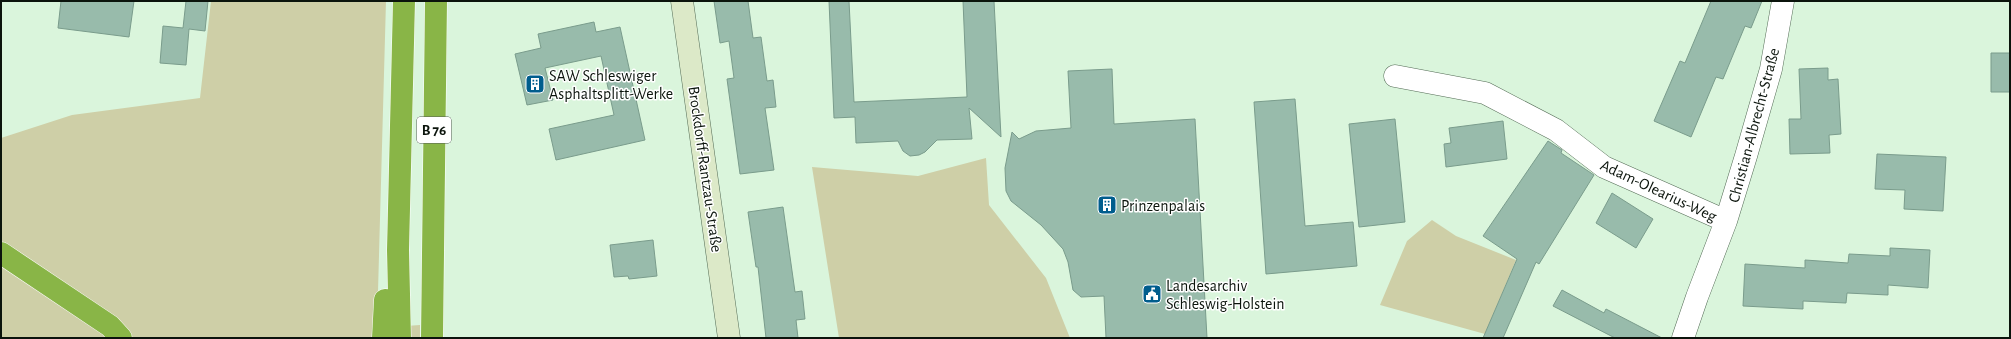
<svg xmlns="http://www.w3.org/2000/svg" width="2011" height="339" font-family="'Alegreya Sans',sans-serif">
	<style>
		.green { fill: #cecfa7 }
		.building { fill: #98bbab; stroke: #7a9c8c }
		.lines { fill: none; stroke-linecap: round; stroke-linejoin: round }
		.street-casing { stroke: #546c56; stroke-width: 23 }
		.secondary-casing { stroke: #546c56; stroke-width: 23 }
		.highway-casing { stroke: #fff; stroke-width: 23 }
		.street { stroke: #fff; stroke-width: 22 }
		.secondary { stroke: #dce9c8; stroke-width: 22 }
		.highway { stroke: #89b547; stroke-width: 22 }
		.labels { text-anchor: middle; stroke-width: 3; stroke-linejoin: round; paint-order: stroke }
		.shield { fill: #fff; stroke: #545a55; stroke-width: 1 }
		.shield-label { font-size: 15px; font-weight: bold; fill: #0b140c }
		.poi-label { font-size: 16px; fill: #0b140c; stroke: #fff; text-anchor: start }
		.street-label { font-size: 16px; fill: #0b140c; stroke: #fff }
	</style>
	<rect width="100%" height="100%" fill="#daf5dc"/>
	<path class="green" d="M 211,1 L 386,1 L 377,328 L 420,325 L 420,338 L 1,338 L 1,138 L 72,115 L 200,98 Z
		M 986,158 L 989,205 L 1046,278 L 1070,338 L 839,338 L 812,167 L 918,176 Z
		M 1432,220 L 1456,236 L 1516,260 L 1485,334 L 1380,305 L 1407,241 Z"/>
	<path class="building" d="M 61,1 L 134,1 L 129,37 L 58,28 Z
		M 186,1 L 208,1 L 205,31 L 189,29 L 186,65 L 160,63 L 163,26 L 183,28 Z
		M 714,1 L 748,1 L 753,38 L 761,37 L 767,81 L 773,80 L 776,107 L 765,108 L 774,170 L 740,174 L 727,79 L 734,78 L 729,41 L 720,43 Z
		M 829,1 L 849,1 L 854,102 L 967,97 L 963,1 L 994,1 L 1001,137 L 969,108 L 972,139 L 937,140 L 925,152 L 919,155 L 910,156 L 903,151 L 898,141 L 856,143 L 855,117 L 834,118 Z
		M 1711,1 L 1762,1 L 1751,28 L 1745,26 L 1723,79 L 1716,77 L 1691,137 L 1654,121 L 1680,61 L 1685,63 Z
		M 594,22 L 596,32 L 620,27 L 645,140 L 556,160 L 549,129 L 614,115 L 601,56 L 545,68 L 553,100 L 527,105 L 515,54 L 541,48 L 538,34 Z
		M 1991,53 L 2010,53 L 2010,92 L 1991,92 Z
		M 1828,68 L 1828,80 L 1838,79 L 1841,134 L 1829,135 L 1830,153 L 1790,154 L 1789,119 L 1801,119 L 1799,69 Z
		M 1112,69 L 1114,124 L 1195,119 L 1207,338 L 1106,338 L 1104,296 L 1081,297 L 1073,290 L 1068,262 L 1063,249 L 1041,225 L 1011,201 L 1006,191 L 1005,168 L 1012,132 L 1019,139 L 1036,131 L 1071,128 L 1068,71 Z
		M 1295,99 L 1305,226 L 1353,222 L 1357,266 L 1266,274 L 1254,102 Z
		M 1395,119 L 1405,222 L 1359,227 L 1349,124 Z
		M 1503,121 L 1507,159 L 1446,167 L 1444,144 L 1451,143 L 1449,128 Z
		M 1548,141 L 1562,150 L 1561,153 L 1594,175 L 1539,264 L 1536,262 L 1503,338 L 1483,338 L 1517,259 L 1483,236 Z
		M 1877,154 L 1946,157 L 1943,211 L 1904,209 L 1905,190 L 1875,189 Z
		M 1612,193 L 1653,219 L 1636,248 L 1596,223 Z
		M 783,207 L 795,292 L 802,291 L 805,319 L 796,320 L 798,338 L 766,338 L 758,267 L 756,267 L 748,212 Z
		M 653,240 L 657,276 L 629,279 L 628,276 L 614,277 L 610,245 Z
		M 1890,248 L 1930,250 L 1928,288 L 1888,285 L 1888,295 L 1847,293 L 1846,303 L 1803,301 L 1803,309 L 1743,306 L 1745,264 L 1805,268 L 1805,260 L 1848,263 L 1849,254 L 1890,256 Z
		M 1562,290 L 1604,313 L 1606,309 L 1662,338 L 1615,338 L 1553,306 Z"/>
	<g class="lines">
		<g class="street-casing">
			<path id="street" d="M 1395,76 L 1485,93 L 1556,130 L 1604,167 L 1726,221
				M 1683,338 L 1697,297 L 1726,221 L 1746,156 L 1771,69 L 1783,1"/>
		</g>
		<g class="secondary-casing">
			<path id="secondary" d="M 682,1 L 729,338"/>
		</g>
		<g class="highway-casing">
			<path id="highway" d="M 1,253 L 110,326 L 121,338
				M 383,338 L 385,300
				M 400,338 L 398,250 L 404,1
				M 432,338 L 436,1"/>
		</g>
		<use href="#street" class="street"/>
		<use href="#secondary" class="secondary"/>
		<use href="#highway" class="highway"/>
	</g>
	<defs>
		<g id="building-square" transform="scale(1)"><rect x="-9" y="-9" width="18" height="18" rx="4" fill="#005d8d" stroke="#fff"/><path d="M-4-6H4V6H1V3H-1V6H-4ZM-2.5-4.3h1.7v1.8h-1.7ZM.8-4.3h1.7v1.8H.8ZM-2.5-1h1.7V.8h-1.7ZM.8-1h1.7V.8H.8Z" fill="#fff"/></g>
		<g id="civic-square" transform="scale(1)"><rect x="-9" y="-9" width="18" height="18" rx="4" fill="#005d8d" stroke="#fff"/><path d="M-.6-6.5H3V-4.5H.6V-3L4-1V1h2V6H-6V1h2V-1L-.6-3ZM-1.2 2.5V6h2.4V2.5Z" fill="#fff"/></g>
	</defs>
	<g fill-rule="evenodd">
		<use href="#building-square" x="535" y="84"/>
		<use href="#building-square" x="1107" y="205"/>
		<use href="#civic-square" x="1152" y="294"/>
	</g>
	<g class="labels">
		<rect class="shield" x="417" y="117" width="34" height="26" rx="3"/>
		<g class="shield-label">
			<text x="434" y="135">B 76</text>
		</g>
		<g class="poi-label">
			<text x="549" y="81">SAW Schleswiger<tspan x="549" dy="18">Asphaltsplitt-Werke</tspan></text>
			<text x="1121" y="211">Prinzenpalais</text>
			<text x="1166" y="291">Landesarchiv<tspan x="1166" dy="18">Schleswig-Holstein</tspan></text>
		</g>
		<g class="street-label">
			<text transform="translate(1753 125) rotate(-75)" y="6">Christian-Albrecht-Straße</text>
			<text transform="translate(706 169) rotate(82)" y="6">Brockdorff-Rantzau-Straße</text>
			<text transform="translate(1659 190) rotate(25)" y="6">Adam-Olearius-Weg</text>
		</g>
	</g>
	<rect width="2011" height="339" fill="none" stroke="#0b140c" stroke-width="4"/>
</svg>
